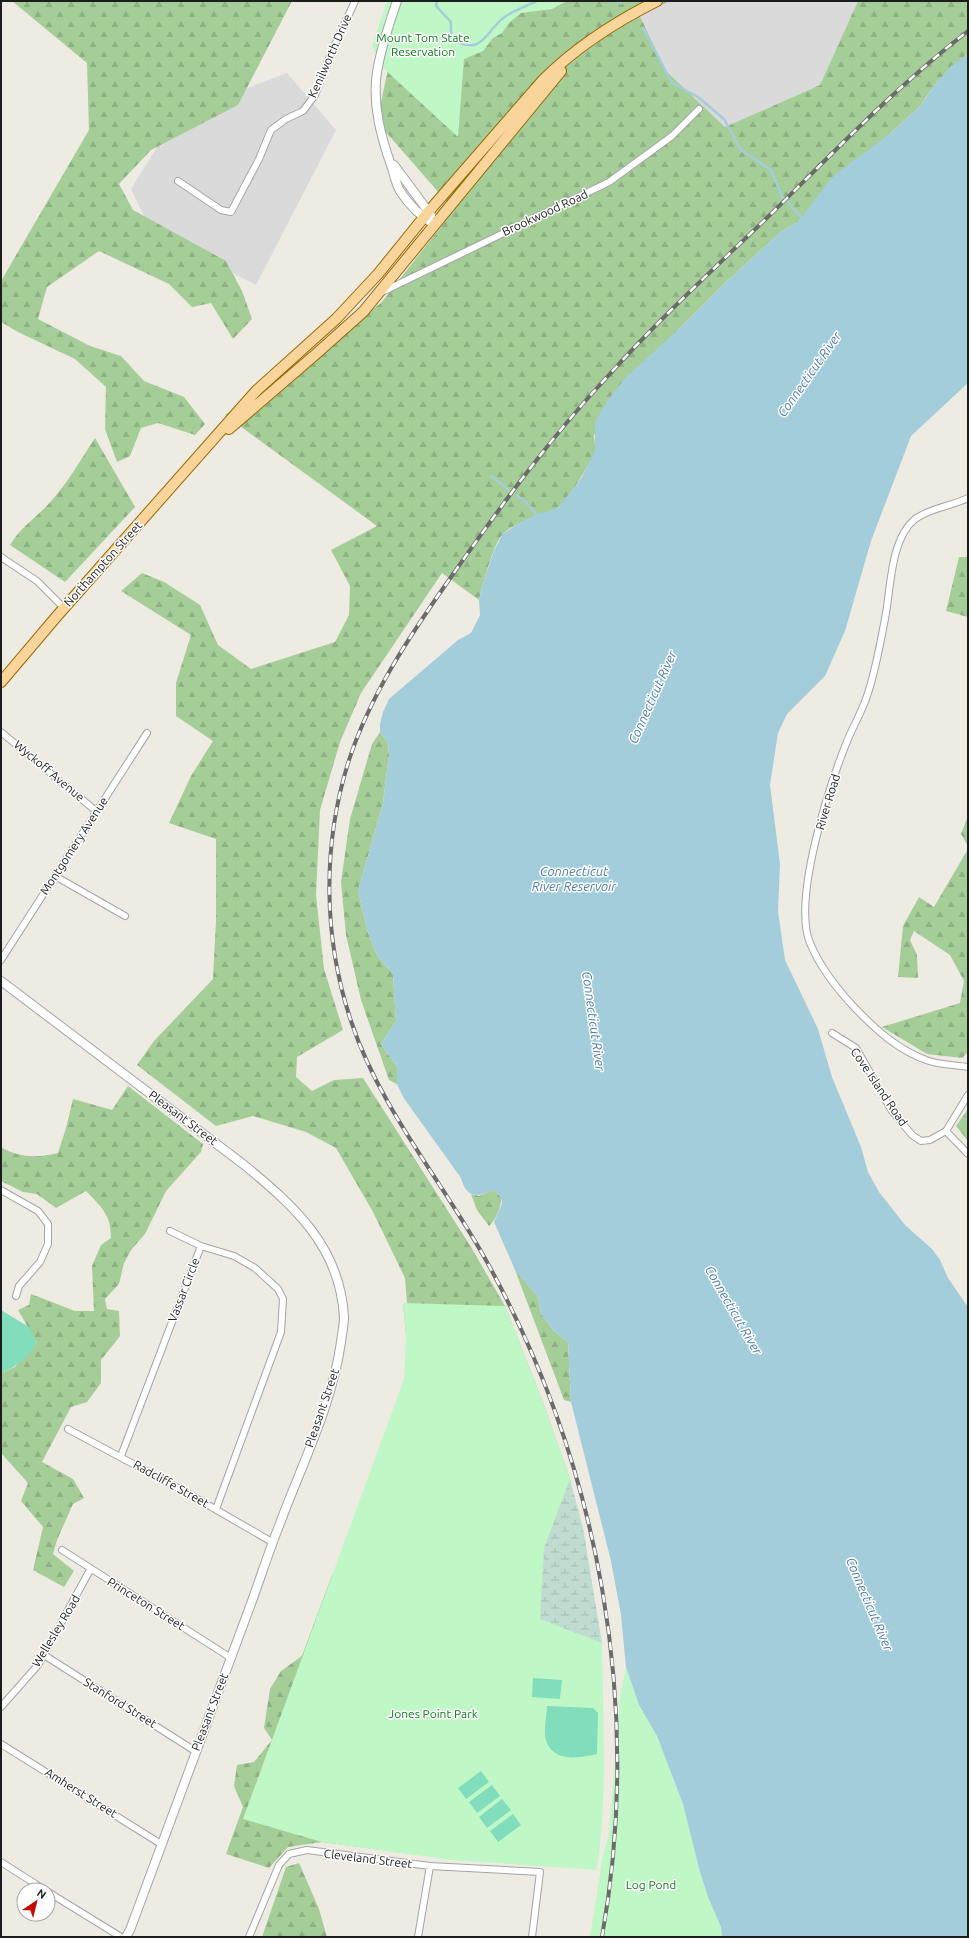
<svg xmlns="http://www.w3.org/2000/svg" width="969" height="1938" font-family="Ubuntu,sans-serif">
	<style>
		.residential { fill: #dbdada }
		.forest { fill: url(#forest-firs) }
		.wetland { fill: url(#wetland-marsh) }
		.park { fill: #bff8c6 }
		.pitch { fill: #81ddbc }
		.water { fill: #a3cddb }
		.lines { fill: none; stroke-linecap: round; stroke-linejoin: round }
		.stream { stroke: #a3cddb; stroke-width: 2.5 }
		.minor-casing { stroke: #a4a4a4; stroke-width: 8 }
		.tertiary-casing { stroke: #a4a4a4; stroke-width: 10 }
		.primary-casing { stroke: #946902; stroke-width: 12 }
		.minor { stroke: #fff; stroke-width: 6 }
		.tertiary { stroke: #fff; stroke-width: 8 }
		.primary { stroke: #fad59b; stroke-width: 10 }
		.rail-casing { stroke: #6b6b6b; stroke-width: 4 }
		.rail { stroke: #fff; stroke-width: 2.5; stroke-dasharray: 8; stroke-linecap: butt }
		.labels { text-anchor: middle; stroke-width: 3; stroke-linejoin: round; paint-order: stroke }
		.park-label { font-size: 12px; fill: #0d7919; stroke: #fff }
		.street-label { font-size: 12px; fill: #1d1d1d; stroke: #fff }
		.water-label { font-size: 13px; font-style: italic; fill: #4b77ab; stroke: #fff }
	</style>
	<defs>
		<pattern id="forest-firs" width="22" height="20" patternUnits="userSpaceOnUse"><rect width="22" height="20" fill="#a5cd98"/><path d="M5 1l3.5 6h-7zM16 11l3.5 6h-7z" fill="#8eb083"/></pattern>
		<pattern id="wetland-marsh" width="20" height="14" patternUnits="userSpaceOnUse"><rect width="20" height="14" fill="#c0dcd0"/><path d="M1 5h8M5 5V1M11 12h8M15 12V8" fill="none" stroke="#a5bcb2"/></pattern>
	</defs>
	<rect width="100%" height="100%" fill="#eeebe3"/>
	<path class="residential" d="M 669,1 L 858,1 L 820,85 L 725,127 L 666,71 L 640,15 Z
		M 287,73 L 336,130 L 256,285 L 152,233 L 131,189 L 178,114 Z"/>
	<path class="forest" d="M 12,1 L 292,1 L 238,105 L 151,150 L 119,184 L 133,210 L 226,261 L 242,291 L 252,319 L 233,339 L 211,303 L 192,307 L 169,284 L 99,251 L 47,287 L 38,319 L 90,346 L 121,356 L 144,381 L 184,397 L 205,424 L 195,435 L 158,423 L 141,428 L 130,456 L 117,462 L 105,429 L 106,387 L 75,359 L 18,332 L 1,322 L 1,281 L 89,130 L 87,63 Z
		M 402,1 L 669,1 L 640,16 L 666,71 L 725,127 L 820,85 L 858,1 L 968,1 L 968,54 C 948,68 934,84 921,105 L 810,208 L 798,222 L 782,231 L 726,282 L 680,328 L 594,435 C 594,440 596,446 595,451 C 592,462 565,504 556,509 C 538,517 518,520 503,534 C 493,544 483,584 479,600 L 442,573 L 361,693 L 340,742 L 320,810 L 316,895 L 324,969 L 343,1030 L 297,1057 L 296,1077 L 312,1091 L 334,1080 L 363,1078 L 471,1247 L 505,1306 L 544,1405 L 570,1479 L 544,1548 L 540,1619 L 602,1643 L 419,1855 L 322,1842 L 288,1847 L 269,1868 L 226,1854 L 243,1807 L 234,1786 L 237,1765 L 254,1762 L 272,1740 L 264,1728 L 270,1689 L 281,1671 L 302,1656 L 332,1575 L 437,1588 L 406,1335 L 403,1303 L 407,1303 L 405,1278 L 373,1212 L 336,1148 L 306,1132 L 253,1116 L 216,1126 L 137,1065 L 154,1041 L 213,979 L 216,920 L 216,839 L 169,823 L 191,776 L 213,741 L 176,716 L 176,683 L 191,635 L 121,591 L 142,573 L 164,582 L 200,605 L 218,645 L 251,669 L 335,642 L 349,615 L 350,586 L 331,550 L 377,526 L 225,415 L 381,303 L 454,210 L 377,122 Z
		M 95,438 L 135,507 L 65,582 L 10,545 C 22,525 38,517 52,500 C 69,481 81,459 95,438 Z
		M 959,557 L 968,557 L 968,617 L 946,611 Z
		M 380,732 L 388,743 L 389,755 L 383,803 L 358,891 L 368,933 L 378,957 L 393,974 L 396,1021 L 381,1044 L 397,1067 L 397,1084 L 389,1080 L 361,1000 L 346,935 L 341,882 L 350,819 L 372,744 Z
		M 968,816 L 968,846 L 961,834 Z
		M 968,849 L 968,1052 L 962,1058 L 927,1054 L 882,1027 L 960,1003 L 964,981 L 950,955 L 914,931 L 910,940 L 917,955 L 918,978 L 898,977 L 903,926 L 919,897 L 934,907 Z
		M 128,1086 L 203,1144 L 201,1152 L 166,1191 L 145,1234 L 131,1250 L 124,1263 L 119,1284 L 105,1299 L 107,1309 L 119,1311 L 120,1336 L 101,1360 L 101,1383 L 87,1402 L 71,1407 L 42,1462 L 73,1479 L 84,1498 L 73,1504 L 57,1540 L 53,1554 L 74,1571 L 64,1587 L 33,1570 L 43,1527 L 21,1501 L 28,1483 L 1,1453 L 1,1373 L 15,1367 L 37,1343 L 18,1310 L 29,1305 L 31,1294 L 75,1311 L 94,1311 L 92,1266 L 101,1245 L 111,1238 C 111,1214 102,1208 86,1191 L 56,1208 L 37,1194 L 23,1192 L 1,1181 L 1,1147 C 18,1158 39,1158 58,1153 L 66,1128 L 73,1099 L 112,1110 Z
		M 968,1109 L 968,1141 L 956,1126 Z
		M 494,1190 L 501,1197 C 502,1206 496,1220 489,1226 L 477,1210 L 471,1194 L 479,1196 Z
		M 515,1270 L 538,1297 L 541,1314 L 553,1330 L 568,1342 L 571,1402 L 564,1400 Z
		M 299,1863 L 319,1909 L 327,1937 L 262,1937 L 286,1867 Z"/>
	<path class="wetland" d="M 570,1479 L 583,1528 L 602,1643 L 540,1620 L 544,1548 Z"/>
	<path class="park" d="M 387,1 L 567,1 L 552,9 L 521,13 L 509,23 L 502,33 L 493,38 L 483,51 L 464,59 L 458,137 L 383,68 L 372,46 Z
		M 403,1303 L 505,1306 L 544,1405 L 570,1479 L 544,1548 L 540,1619 L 602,1643 C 603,1719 608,1795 597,1870 L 451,1860 L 322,1842 L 243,1819 L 404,1379 L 406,1335 Z
		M 626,1667 L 639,1705 L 657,1736 L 683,1804 L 700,1872 L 708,1897 L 721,1927 L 722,1937 L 590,1937 L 603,1855 L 609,1834 L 620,1697 Z"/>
	<path class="pitch" d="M 1,1310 L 29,1327 L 37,1343 C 27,1358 17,1367 1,1373 Z
		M 533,1678 L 562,1680 L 560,1699 L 532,1697 Z
		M 547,1706 L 593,1708 L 598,1713 L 597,1754 C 580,1758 553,1763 546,1740 C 543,1733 547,1714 547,1706 Z
		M 481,1771 L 489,1782 L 466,1799 L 458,1788 Z
		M 492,1785 L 500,1796 L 477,1813 L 469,1802 Z
		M 502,1799 L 511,1810 L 487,1828 L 479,1817 Z
		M 513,1814 L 521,1825 L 498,1842 L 490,1831 Z"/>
	<path class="water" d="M 968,54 L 968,383 L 911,436 L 871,541 L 845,631 L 825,676 L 787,714 L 778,733 L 770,785 L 780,864 L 778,911 L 785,960 L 818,1029 L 832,1077 L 861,1147 L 868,1172 L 879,1192 L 905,1225 L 932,1249 L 940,1260 L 948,1278 L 968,1307 L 968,1937 L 722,1937 L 721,1927 L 708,1897 L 700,1872 L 683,1804 L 657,1736 L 639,1705 L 626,1667 L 621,1615 L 611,1561 L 571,1402 L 568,1342 L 553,1330 L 541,1314 L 538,1297 L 515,1270 L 494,1222 L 502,1204 L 501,1197 L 494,1190 C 477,1198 466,1198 461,1178 L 403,1097 L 397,1084 L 397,1067 L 381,1044 L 396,1021 L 393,974 L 378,957 L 368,933 L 358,891 L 383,803 L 389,755 L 388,743 L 380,732 L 380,724 L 383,712 L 389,699 L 458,640 L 471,633 L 480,615 L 479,600 L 484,580 L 493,553 L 502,535 L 516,525 L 535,515 L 558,508 L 582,477 L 595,450 L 595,422 L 608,400 L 625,378 L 680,328 L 726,282 L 782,231 L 798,222 L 833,176 L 891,133 L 921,105 L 934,86 L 951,66 Z"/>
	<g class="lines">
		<path class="stream" d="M 437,1 L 436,6 L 451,22 L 451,38 C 483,59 485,30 506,16 C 515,10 527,6 537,1
			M 615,1 L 621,3
			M 643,28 L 672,83 L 698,97 L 724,119 L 741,150 L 771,170 L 782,196 L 804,220
			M 491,476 L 508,489
			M 516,495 L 527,503 L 538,517"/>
		<g class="minor-casing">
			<path id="minor" d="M 178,181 L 221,210 L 231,212 L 259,159 L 271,130 L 286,119 L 303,111 L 315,95 L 330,56 L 355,1
				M 382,292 L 609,182 L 672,136 L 699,109
				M 968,498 C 952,506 930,508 915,519 C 891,539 891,584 886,613 C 881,640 876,670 867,696 C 862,711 854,725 848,739 C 830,783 792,899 810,943 C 820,967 837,989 855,1008 C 876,1030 899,1051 929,1061 C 941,1065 956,1065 968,1067
				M 1,557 L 37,581 L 64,608
				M 1,732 L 96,811
				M 55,876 L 125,916
				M 1,960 L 147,733
				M 832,1033 L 856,1048 L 892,1111 L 912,1135 L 921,1141 L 930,1140 L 946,1131 L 968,1095
				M 946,1131 L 968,1154
				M 1,1190 L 38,1211 L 48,1224 L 48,1244 L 40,1262 L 19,1286 L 16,1296
				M 170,1231 L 201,1246
				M 68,1429 L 189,1494 L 272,1542
				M 121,1456 L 201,1246 L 234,1256 L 255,1268 L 278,1289 L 283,1299 L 281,1332 L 216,1509
				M 62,1550 L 231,1658
				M 44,1655 L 195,1751
				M 1,1707 L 38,1665 L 90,1570
				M 1,1744 L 161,1844
				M 1,1862 L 45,1890
				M 48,1892 L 121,1937
				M 249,1937 L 279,1865 L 289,1854 L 307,1850 L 430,1866 L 540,1872 L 532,1937
				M 418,1937 L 430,1866"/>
		</g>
		<g class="tertiary-casing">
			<path id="tertiary" d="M 397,1 C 389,24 381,48 377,72 C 372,105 381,137 392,168 C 394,175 396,184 400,191 C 409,205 420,216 435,225
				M 394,165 L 431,215
				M 1,981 L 243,1164 C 294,1206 340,1246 344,1317 C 344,1325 342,1334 341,1342 C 332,1406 301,1466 279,1526 C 269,1551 261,1576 252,1601 C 212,1711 170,1820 130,1930 L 126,1937"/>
		</g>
		<g class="primary-casing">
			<path id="primary" d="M 229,429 L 316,354 L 363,312 L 561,71
				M 1,682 L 57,616 L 256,391 L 336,319 L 378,274 L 429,211 L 543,80 C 577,46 615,22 657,1"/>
		</g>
		<use href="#minor" class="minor"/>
		<use href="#tertiary" class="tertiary"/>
		<use href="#primary" class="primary"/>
		<g class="rail-casing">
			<path id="rail" d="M 602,1937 C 643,1707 600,1466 487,1262 C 443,1182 380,1109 351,1021 C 323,937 322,845 349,760 C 371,693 411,634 451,577 C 500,507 550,438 608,376 C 660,318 717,266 773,212 C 836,150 898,85 968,31"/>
		</g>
		<use href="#rail" class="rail"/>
	</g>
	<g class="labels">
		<g class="park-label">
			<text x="423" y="42">Mount Tom State<tspan x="423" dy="14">Reservation</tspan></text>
			<text x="433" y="1718">Jones Point Park</text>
			<text x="651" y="1889">Log Pond</text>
		</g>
		<g class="street-label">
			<text transform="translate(330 56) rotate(-66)" y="4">Kenilworth Drive</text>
			<text transform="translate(545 213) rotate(-25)" y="4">Brookwood Road</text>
			<text transform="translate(103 564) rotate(-48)" y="4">Northampton Street</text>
			<text transform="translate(49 771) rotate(40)" y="4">Wyckoff Avenue</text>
			<text transform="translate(828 802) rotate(-73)" y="4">River Road</text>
			<text transform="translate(74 846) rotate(-57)" y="4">Montgomery Avenue</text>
			<text transform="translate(879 1087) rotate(56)" y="4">Cove Island Road</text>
			<text transform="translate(183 1118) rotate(37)" y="4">Pleasant Street</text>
			<text transform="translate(184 1290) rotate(-69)" y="4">Vassar Circle</text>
			<text transform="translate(322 1408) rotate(-71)" y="4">Pleasant Street</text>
			<text transform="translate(171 1484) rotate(29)" y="4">Radcliffe Street</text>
			<text transform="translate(146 1604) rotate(32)" y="4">Princeton Street</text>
			<text transform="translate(56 1631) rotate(-59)" y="4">Wellesley Road</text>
			<text transform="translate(120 1703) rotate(32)" y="4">Stanford Street</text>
			<text transform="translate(210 1712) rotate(-69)" y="4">Pleasant Street</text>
			<text transform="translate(81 1793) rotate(32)" y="4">Amherst Street</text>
			<text transform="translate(368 1859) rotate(7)" y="4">Cleveland Street</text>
		</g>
		<g class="water-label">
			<text transform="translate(809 374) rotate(-55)" y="5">Connecticut River</text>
			<text transform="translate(652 697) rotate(-66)" y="5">Connecticut River</text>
			<text x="574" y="876">Connecticut<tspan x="574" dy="15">River Reservoir</tspan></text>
			<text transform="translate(594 1021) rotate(82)" y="5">Connecticut River</text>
			<text transform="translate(734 1310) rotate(60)" y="5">Connecticut River</text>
			<text transform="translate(870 1604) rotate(67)" y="5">Connecticut River</text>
		</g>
	</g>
	<rect width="969" height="1938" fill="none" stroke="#1d1d1d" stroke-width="4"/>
	<g transform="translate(36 1902) rotate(35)"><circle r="19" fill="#ffffff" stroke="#a5a5a5"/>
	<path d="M0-3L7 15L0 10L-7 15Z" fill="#c70a03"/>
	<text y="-6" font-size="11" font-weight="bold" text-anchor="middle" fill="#1d1d1d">N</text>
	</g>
</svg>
